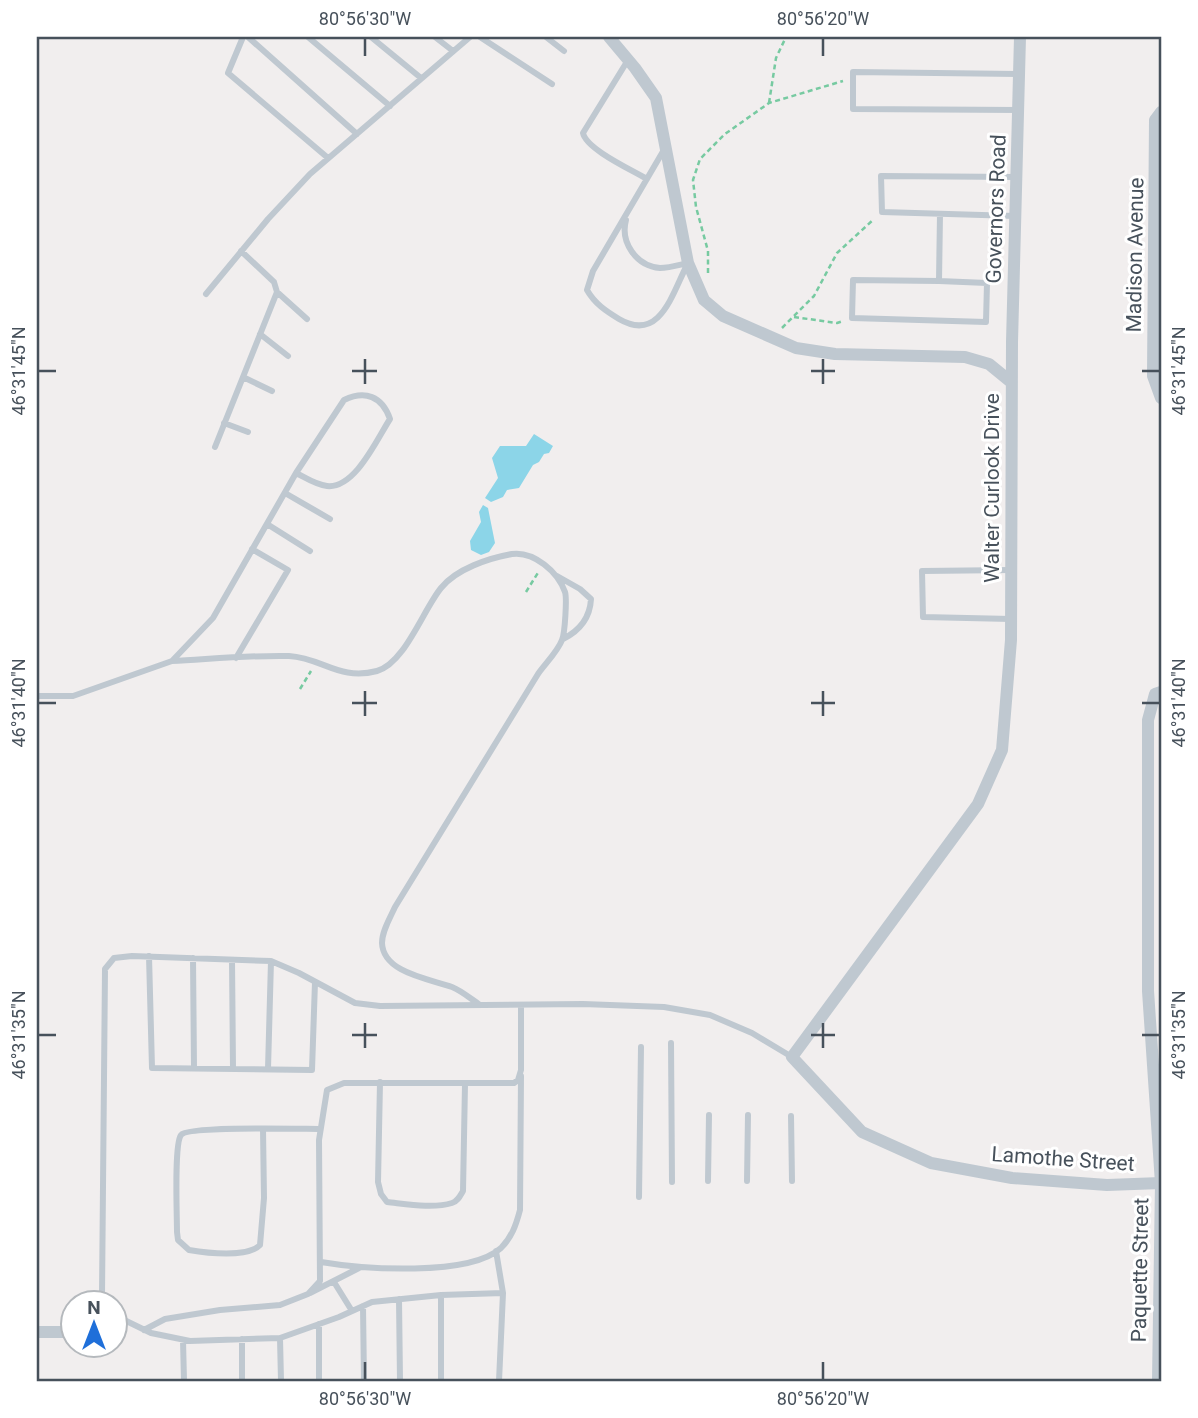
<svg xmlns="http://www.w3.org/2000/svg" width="1198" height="1418" font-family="Roboto,sans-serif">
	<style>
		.water { fill: #8cd5e8 }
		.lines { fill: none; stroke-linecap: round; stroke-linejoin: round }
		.path { stroke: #77caa1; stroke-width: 2.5; stroke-dasharray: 5 3.5; stroke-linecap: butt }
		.service { stroke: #bfc8d0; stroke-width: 6 }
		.minor { stroke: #bfc8d0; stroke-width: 12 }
		.ticks { fill: none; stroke: #47515b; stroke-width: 2.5 }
		.labels { text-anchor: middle; stroke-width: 6; stroke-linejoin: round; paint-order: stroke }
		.street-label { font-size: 21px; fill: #47515b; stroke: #fff }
		.neatline { fill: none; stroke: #47515b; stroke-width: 2.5 }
		.ticks-label { font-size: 18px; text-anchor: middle; fill: #47515b }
	</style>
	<rect width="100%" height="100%" fill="#f1eeee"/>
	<path class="water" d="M 534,434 L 553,446 L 549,453 L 544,454 L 539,462 L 533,465 L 519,488 L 507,490 L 503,497 L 491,502 L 485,498 L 498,478 L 492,458 L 500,446 L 526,446 Z
		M 483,505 L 488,508 L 495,543 L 489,552 L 481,555 L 471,550 L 470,541 L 481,522 L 479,512 Z"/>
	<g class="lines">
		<path class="path" d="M 769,103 L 776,58 L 786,37
			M 708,273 L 708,251 L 696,207 L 693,180 L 700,159 L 725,134 L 769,103 L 843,81
			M 794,317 L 837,323 L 843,321
			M 782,328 L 814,296 L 837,253 L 874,219
			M 526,592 L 539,571
			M 300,689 L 311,671"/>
		<path class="service" d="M 243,37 L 228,73 L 328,158
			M 248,37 L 357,134
			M 308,37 L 390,106
			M 371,37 L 421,78
			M 435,37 L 453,51
			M 480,37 L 552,84
			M 546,37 L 564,51
			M 628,60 L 583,133 C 586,149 632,170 647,179
			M 1018,110 L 853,109 L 853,72 L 1019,74
			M 665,148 L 593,271 L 587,290 C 595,304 606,311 619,319 C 660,343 672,294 687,265
			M 1015,216 L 882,212 L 881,176 L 1016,177
			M 626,220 C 620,242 636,266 660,268 C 669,268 679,265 688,263
			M 939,281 L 853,280 L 852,318 L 986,322 L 987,283 L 939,281 L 940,214
			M 277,292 L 307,319
			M 206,294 L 268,219 L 310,174 L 470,37
			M 260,334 L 288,356
			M 243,377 L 272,391
			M 224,423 L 248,432
			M 215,447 L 277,292 L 274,282 L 241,251
			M 285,493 L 330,519
			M 267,524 L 310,551
			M 1011,570 L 922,571 L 923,617 L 1011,619
			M 557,576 L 580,589 L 591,599 C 590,618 579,631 563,639
			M 236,658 L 288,570 L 252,549
			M 172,661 C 211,659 250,655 289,656 C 323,658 339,681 377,671 C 405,663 423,610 441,588 C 456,569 489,558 512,554 C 534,551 558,572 565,592 C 567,598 565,633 562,640 C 558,651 545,664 538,674 L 395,907 C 390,918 382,931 382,943 C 383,973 430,979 452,987 C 462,991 471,999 480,1005
			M 37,696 L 73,696 L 172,661 L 213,618 L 296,473 L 344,400 C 365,390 382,396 390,419 C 377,439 355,489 327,486 C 316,485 306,478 296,473
			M 149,956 L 152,1068 L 312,1070 L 315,982
			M 193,958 L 194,1067
			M 232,960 L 233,1068
			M 671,1043 L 672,1182
			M 268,1069 L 271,961
			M 380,1082 L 378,1182 L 381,1194 L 387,1202 C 406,1204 433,1209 452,1203 C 458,1201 460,1196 463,1191 L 465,1084
			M 791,1116 L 792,1181
			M 263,1129 L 264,1198 L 260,1245 C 248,1258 206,1253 189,1250 L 178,1240 L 177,1232 C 177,1216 174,1144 181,1135 C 188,1126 301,1129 320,1129
			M 708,1181 L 709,1115
			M 747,1181 L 748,1115
			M 639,1197 L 641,1047
			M 496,1251 L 503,1293 L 499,1381
			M 321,1262 C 362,1269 469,1277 501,1248 C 512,1237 516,1225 520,1210 L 521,1076
			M 334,1282 L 352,1311
			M 310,1293 L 359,1268
			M 399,1299 L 400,1381
			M 105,1302 L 102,1295 L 105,969 L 114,958 L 132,956 L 271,961 L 299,973 L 355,1003 L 380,1006 L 583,1004 L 664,1007 L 710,1015 L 752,1033 L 792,1057
			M 363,1306 L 364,1381
			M 116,1316 L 151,1333 L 190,1341 L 280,1338 L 339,1317 L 372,1302 L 441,1295 L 503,1293
			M 319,1324 L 319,1381
			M 144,1330 L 165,1319 L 220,1310 L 280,1305 L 308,1294 L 320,1281 L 319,1140 L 327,1090 L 344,1083 L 514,1083 L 518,1080 L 521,1070 L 521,1005
			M 280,1338 L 281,1381
			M 242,1339 L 242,1381
			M 183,1340 L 184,1381
			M 441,1381 L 441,1295"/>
		<path class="minor" d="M 609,37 L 635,68 L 656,98 L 688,263 L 704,300 L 723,316 L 796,348 L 835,354 L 965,357 L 989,364 L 1011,382
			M 1020,37 L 1012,342 L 1011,640 L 1002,750 L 978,804 L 792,1057 L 862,1132 L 931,1163 L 1012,1178 L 1107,1185 L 1161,1183
			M 1161,112 L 1155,120 L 1153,376 L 1161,398
			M 37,1332 L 66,1332
			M 1158,1381 L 1161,1183 L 1148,991 L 1148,720 L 1155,694 L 1161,692"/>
	</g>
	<path class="ticks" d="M 365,38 L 365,56M 823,38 L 823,56M 365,359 L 365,384M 823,359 L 823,384M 38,371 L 56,371M 352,371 L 377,371M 811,371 L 835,371M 1142,371 L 1160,371M 365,691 L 365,716M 823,691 L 823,716M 38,703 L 56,703M 352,703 L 377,703M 811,703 L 835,703M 1142,703 L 1160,703M 365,1023 L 365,1048M 823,1023 L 823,1048M 38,1035 L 56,1035M 352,1035 L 377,1035M 811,1035 L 835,1035M 1142,1035 L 1160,1035M 365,1362 L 365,1380M 823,1362 L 823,1380"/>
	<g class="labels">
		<g class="street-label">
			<text transform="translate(996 209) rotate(-88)" y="7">Governors Road</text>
			<text transform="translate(1135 255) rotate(-89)" y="7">Madison Avenue</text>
			<text transform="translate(992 488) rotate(-90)" y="7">Walter Curlook Drive</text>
			<text transform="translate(1063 1159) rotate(4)" y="7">Lamothe Street</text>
			<text transform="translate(1140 1270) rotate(-89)" y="7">Paquette Street</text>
		</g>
	</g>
	<rect width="1198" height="1418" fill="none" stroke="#ffffff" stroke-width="77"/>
	<g transform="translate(94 1324)"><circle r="33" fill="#ffffff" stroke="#b5b9bd" stroke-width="2"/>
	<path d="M0-5L12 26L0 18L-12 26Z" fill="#1f6fd9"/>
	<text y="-10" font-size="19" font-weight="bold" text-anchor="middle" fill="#47515b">N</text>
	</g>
	<rect x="38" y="38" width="1122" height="1342" class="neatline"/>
	<g class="ticks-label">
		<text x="365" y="25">80°56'30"W</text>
		<text x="823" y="25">80°56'20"W</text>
		<text transform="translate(19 371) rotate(-90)" y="6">46°31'45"N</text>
		<text transform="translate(1179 371) rotate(-90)" y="6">46°31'45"N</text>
		<text transform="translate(19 703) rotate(-90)" y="6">46°31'40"N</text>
		<text transform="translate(1179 703) rotate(-90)" y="6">46°31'40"N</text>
		<text transform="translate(19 1035) rotate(-90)" y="6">46°31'35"N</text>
		<text transform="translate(1179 1035) rotate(-90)" y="6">46°31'35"N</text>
		<text x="365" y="1405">80°56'30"W</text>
		<text x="823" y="1405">80°56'20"W</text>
	</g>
</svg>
